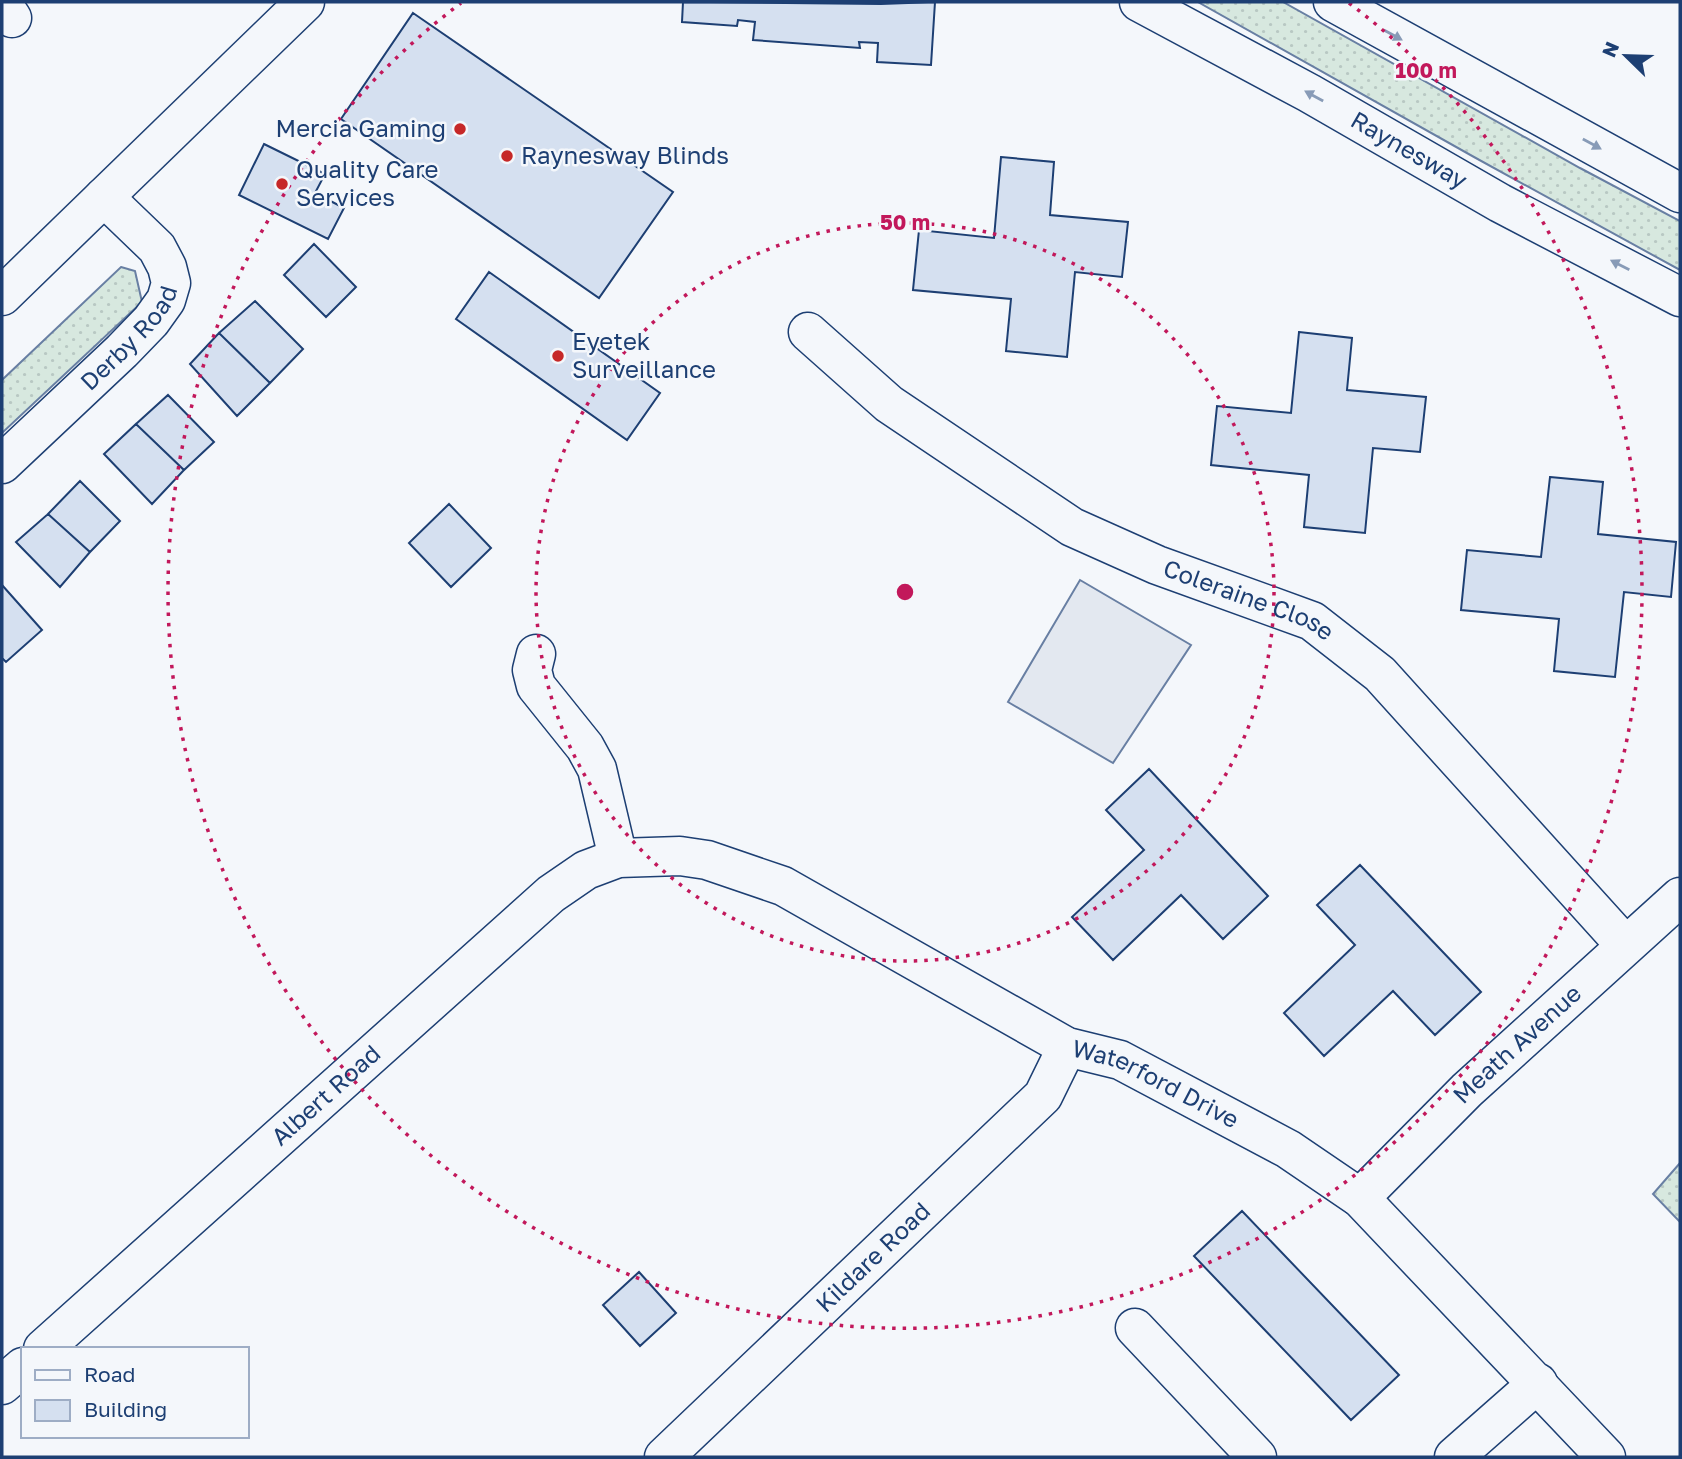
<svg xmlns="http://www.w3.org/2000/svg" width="1682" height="1459" font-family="'Golos Text',sans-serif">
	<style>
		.grass { fill: url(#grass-dots); stroke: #687fa3; stroke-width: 2 }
		.parking { fill: #e3e8f0; stroke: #687fa3; stroke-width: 2 }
		.building { fill: #d5e0f0; stroke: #1d3f73; stroke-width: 2 }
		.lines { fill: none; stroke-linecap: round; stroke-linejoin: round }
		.minor-casing { stroke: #1d3f73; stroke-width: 41 }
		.tertiary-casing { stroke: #1d3f73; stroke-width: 41 }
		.primary-casing { stroke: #1d3f73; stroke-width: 41 }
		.minor { stroke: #f4f7fb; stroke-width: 38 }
		.tertiary { stroke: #f4f7fb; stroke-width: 38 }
		.primary { stroke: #f4f7fb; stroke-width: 38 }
		.oneway { fill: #889bb7 }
		.ring { fill: none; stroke: #c2185b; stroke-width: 3.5; stroke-dasharray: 3.5 7 }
		.poi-dot { fill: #c62828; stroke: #f4f7fb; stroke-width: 2.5 }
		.labels { text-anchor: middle; stroke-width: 5; stroke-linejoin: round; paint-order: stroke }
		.poi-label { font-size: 24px; fill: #1d3f73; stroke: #f4f7fb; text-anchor: start }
		.street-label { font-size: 24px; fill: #1d3f73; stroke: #f4f7fb }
		.centre { fill: #c2185b; stroke: #f4f7fb; stroke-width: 3.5 }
		.ring-label { font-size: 21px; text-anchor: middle; font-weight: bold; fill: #c2185b; stroke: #f4f7fb; stroke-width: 5; stroke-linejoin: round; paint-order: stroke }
	</style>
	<defs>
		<pattern id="grass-dots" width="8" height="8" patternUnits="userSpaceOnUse" patternTransform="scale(1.75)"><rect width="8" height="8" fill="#d7e8df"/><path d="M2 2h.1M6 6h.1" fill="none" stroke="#b8c8c3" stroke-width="1.8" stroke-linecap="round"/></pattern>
	</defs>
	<rect width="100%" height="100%" fill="#f4f7fb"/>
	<path class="grass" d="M 1198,2 L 1283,2 L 1580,168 L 1680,221 L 1680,270 L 1474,157 Z
		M 121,267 L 135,271 L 142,302 L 2,433 L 2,380 Z
		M 1680,1163 L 1680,1222 L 1653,1194 Z"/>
	<path class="parking" d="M 1080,580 L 1191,645 L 1113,763 L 1008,702 Z"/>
	<path class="building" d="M 683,2 L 881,4 L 935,2 L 931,65 L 877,62 L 878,43 L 859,42 L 860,48 L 753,40 L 755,22 L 738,20 L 737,26 L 682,22 Z
		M 413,13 L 673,192 L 599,298 L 341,119 Z
		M 264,144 L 325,174 L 315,193 L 344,208 L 328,239 L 239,195 Z
		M 1001,157 L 1054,162 L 1050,215 L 1128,222 L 1122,277 L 1075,272 L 1067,357 L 1006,351 L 1011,299 L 913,290 L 919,230 L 994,238 Z
		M 314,244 L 356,287 L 326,317 L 284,275 Z
		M 489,272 L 660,393 L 627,440 L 456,319 Z
		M 255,301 L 303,349 L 270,383 L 219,333 Z
		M 1299,332 L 1352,338 L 1347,390 L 1426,397 L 1420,452 L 1373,448 L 1365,533 L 1304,527 L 1309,475 L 1211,465 L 1217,406 L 1291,413 Z
		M 219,333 L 270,383 L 237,416 L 190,364 Z
		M 168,395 L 214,442 L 184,470 L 136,424 Z
		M 136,424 L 184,470 L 152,504 L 104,454 Z
		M 1550,477 L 1603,482 L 1598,534 L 1676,542 L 1671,597 L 1624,592 L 1615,677 L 1554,671 L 1559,619 L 1461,610 L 1467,550 L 1541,557 Z
		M 80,481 L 120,521 L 90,552 L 48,514 Z
		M 449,504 L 491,548 L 451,587 L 409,543 Z
		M 48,514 L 90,552 L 60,587 L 16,542 Z
		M 2,585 L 42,630 L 6,662 L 2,658 Z
		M 1149,769 L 1268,896 L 1223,939 L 1181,895 L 1113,960 L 1072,917 L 1144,850 L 1106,810 Z
		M 1360,865 L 1481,992 L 1435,1035 L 1393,991 L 1324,1056 L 1284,1013 L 1355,945 L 1317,905 Z
		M 1242,1211 L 1399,1375 L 1351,1420 L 1194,1256 Z
		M 639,1272 L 676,1313 L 640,1346 L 603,1305 Z"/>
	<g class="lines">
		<g class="minor-casing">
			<g id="minor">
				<path d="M 2,3 L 12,18"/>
				<path id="s1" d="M 808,332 L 889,404 L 1072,527 L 1157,565 L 1312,621 L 1380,674 L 1625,945"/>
				<path id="s2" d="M 2,464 L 122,351 L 151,321 L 166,300 L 171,283 L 167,267 L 157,248 L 104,197"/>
				<path d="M 536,654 L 532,670 L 536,686 L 585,747 L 597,769 L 618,858"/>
				<path id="s3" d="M 1360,1198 L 1467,1090 L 1680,897"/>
				<path d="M 1135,1328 L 1257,1457"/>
				<path id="s4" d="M 43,1349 L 551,894 L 586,870 L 618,858 L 680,856 L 707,860 L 783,886 L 1067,1047 L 1120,1060 L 1288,1149 L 1360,1198 L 1606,1457"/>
				<path d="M 2,1385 L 23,1367"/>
				<path id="s5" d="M 664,1457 L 1043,1096 L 1067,1047"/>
				<path d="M 1454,1457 L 1538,1383"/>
			</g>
		</g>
		<g class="tertiary-casing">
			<path id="tertiary" d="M 2,296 L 305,2"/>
		</g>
		<g class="primary-casing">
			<g id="primary">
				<path id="s6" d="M 1139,2 L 1309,93 L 1500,203 L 1680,297"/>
				<path d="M 1333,2 L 1680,193"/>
			</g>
		</g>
		<use href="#minor" class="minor"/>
		<use href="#tertiary" class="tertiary"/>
		<use href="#primary" class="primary"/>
	</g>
	<defs><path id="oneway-solid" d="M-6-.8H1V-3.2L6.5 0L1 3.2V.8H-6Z" transform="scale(1.75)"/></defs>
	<g class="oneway">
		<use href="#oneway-solid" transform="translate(1393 35) rotate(29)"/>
		<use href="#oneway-solid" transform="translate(1314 96) rotate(-151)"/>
		<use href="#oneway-solid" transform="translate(1592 144) rotate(29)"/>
		<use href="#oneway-solid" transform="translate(1620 265) rotate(-153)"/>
	</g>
	<g class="ring">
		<circle cx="905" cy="592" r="369"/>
		<path d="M1349 3A737 737 0 1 1 461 3"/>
	</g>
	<g class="poi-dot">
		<circle cx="460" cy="129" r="7"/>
		<circle cx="507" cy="156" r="7"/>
		<circle cx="282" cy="184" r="7"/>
		<circle cx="558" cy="356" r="7"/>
	</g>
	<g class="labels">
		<g class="poi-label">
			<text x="446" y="137" text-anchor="end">Mercia Gaming</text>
			<text x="521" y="164">Raynesway Blinds</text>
			<text x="296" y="178">Quality Care<tspan x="296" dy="28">Services</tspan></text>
			<text x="572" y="350">Eyetek<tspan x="572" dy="28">Surveillance</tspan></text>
		</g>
		<g class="street-label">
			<text dy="8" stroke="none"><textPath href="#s6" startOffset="308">Raynesway</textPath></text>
			<text dy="8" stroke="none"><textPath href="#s2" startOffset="180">Derby Road</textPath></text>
			<text dy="8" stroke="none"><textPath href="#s1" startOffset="520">Coleraine Close</textPath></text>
			<text dy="8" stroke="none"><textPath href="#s3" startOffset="220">Meath Avenue</textPath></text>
			<text dy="8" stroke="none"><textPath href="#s4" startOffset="1351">Waterford Drive</textPath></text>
			<text dy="8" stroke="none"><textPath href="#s4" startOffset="380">Albert Road</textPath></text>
			<text dy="8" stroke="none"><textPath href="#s5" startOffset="289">Kildare Road</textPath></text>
		</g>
	</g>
	<circle cx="905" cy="592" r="10" class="centre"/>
	<g class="ring-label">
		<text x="1426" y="78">100 m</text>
		<text x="905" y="230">50 m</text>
	</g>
	<rect width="1682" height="1459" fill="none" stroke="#1d3f73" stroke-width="7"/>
	<rect x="21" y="1347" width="228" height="91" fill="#f4f7fb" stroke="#9eadc5" stroke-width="2"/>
	<rect x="35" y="1370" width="35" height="10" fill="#f4f7fb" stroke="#9eadc5" stroke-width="2"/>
	<text x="84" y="1382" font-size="21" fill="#1d3f73">Road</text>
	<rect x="35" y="1400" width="35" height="21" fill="#d5e0f0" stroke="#9eadc5" stroke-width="2"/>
	<text x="84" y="1417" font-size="21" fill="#1d3f73">Building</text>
	<g transform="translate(1626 56) rotate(293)" stroke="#f4f7fb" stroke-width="5" paint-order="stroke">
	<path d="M0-5L12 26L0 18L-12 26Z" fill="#1d3f73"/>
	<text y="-10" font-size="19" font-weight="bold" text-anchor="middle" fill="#1d3f73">N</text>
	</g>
</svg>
